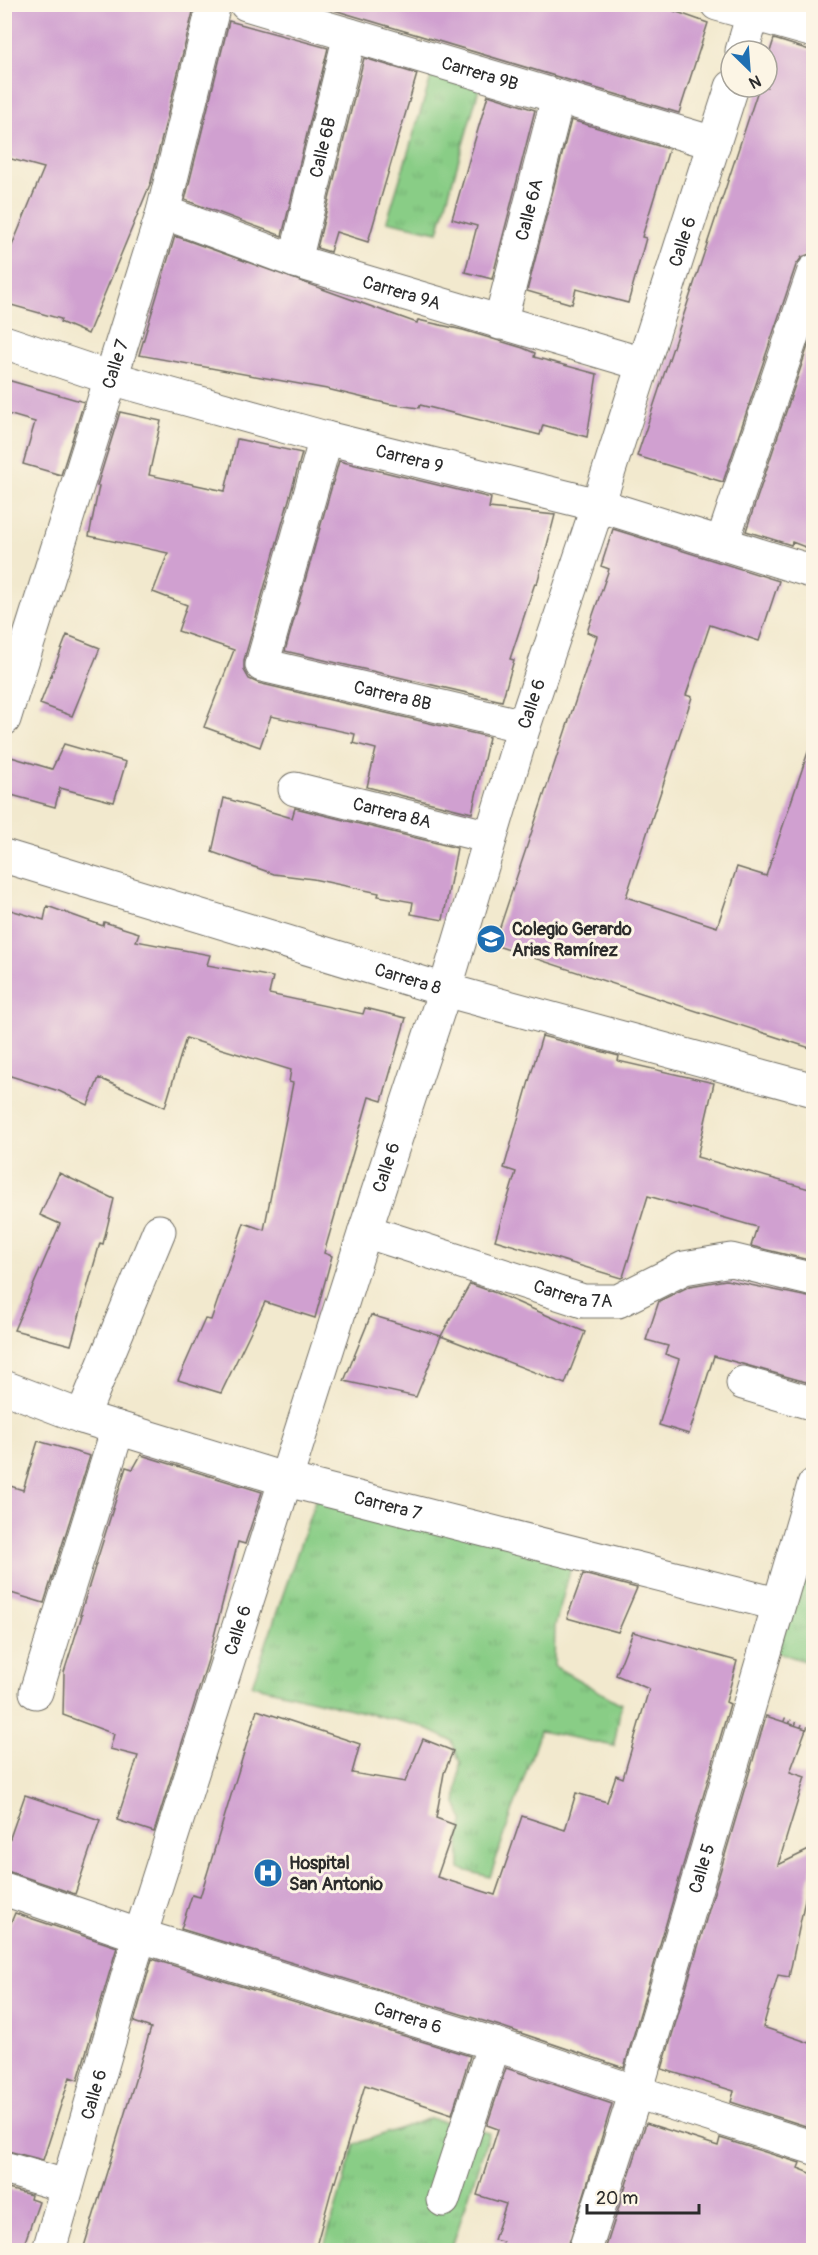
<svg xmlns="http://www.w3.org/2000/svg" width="818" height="2255" font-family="Pangolin,sans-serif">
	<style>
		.park { fill: url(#park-tufts); stroke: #5a7c58; stroke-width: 1.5 }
		.building { fill: #d0a0d0 }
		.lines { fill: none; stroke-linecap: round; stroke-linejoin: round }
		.street-casing { stroke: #716e64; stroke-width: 35 }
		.secondary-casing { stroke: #716e64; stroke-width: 35 }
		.path { stroke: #716e64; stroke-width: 4; stroke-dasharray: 1.5 4.5; stroke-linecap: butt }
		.street { stroke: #fff; stroke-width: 33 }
		.secondary { stroke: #fff; stroke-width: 33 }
		.labels { text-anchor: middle; stroke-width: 6; stroke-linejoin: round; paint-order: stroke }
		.street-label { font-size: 18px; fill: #2b2b2b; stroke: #fcf5e5 }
		.poi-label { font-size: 18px; font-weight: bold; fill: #2b2b2b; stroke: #fcf5e5; text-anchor: start }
	</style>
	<defs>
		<pattern id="park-tufts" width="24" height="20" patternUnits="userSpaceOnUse" patternTransform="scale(1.5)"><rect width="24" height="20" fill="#89cd86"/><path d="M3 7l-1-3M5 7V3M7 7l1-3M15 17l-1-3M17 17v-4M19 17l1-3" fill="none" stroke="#76b074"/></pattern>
	</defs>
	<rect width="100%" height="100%" fill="#fcf5e5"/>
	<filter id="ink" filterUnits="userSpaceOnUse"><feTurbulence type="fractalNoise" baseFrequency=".0167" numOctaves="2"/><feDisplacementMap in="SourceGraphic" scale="12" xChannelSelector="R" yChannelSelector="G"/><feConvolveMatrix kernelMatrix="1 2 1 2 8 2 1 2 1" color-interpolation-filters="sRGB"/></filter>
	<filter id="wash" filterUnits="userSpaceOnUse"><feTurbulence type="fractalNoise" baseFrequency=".008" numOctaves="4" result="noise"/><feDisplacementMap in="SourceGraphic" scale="24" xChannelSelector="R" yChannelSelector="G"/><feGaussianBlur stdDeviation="1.35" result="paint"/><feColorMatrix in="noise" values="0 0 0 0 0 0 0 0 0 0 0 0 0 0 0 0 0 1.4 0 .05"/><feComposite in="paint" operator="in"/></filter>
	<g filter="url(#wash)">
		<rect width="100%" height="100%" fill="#f2e9ce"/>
		<path class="park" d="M 432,74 L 480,85 L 438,232 L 387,221 Z
			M 316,1498 L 573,1560 L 555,1626 L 554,1666 L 621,1704 L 614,1746 L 540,1731 L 490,1877 L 460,1869 L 459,1838 L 464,1820 L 456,1804 L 460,1762 L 452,1741 L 420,1726 L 252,1685 Z
			M 813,1527 L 813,1664 L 771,1650 Z
			M 430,2118 L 489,2133 L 451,2250 L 323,2250 L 355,2144 Z"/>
		<g id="blocks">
			<path class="building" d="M 4,4 L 119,4 L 146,9 L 148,4 L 195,4 L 151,182 L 88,334 L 60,322 L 61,319 L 4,303 L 4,265 L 44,168 L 4,157 Z
				M 314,4 L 676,4 L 674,11 L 708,23 L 679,113 Z
				M 229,21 L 328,48 L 282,236 L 185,200 Z
				M 774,39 L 813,51 L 813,253 L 802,257 L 796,265 L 723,482 L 637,456 L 759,87 L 767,87 L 767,61 Z
				M 364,58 L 417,74 L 368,242 L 336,232 L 330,252 L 317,248 Z
				M 488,95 L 535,110 L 492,279 L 465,272 L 477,226 L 452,219 Z
				M 571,120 L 669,149 L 642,237 L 646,238 L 628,303 L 576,289 L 572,304 L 527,291 Z
				M 175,236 L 417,323 L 418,320 L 463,330 L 523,348 L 535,353 L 534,357 L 597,374 L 587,437 L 543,425 L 540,435 L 420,405 L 419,408 L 389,404 L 327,389 L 139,355 Z
				M 813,331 L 813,550 L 792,542 L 791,545 L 746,531 Z
				M 4,379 L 84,402 L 61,475 L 23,464 L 35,422 L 4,413 Z
				M 120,412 L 161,421 L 149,475 L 225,491 L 237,439 L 302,453 L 244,660 L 244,670 L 249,679 L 258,683 L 489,737 L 472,813 L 367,787 L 376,749 L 353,743 L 355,734 L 271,716 L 260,747 L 204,727 L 234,650 L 178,631 L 187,605 L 153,592 L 168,553 L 89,536 L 99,486 L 97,486 Z
				M 339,461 L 491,498 L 489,508 L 555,515 L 537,584 L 535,583 L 510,659 L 514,660 L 502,701 L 285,651 Z
				M 613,529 L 779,581 L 759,641 L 710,625 L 686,695 L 692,697 L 626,897 L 717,927 L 737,867 L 766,876 L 808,752 L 813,753 L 813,1049 L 494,945 L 597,636 L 587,632 L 609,569 L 601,566 Z
				M 67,635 L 100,648 L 72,716 L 40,704 Z
				M 64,744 L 126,762 L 114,802 L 60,788 L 55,807 L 4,793 L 4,779 L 11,757 L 52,769 Z
				M 224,798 L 292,818 L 295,808 L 457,848 L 443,920 L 411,914 L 413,902 L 378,896 L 379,893 L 313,879 L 274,874 L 212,852 Z
				M 47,906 L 103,926 L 104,922 L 139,933 L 136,941 L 210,955 L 207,965 L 273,977 L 269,994 L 363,1014 L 365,1008 L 406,1018 L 382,1101 L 369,1097 L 324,1253 L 332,1256 L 315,1318 L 265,1302 L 221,1393 L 178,1380 L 205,1319 L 211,1320 L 244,1223 L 264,1230 L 293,1083 L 289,1082 L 291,1070 L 186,1038 L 165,1107 L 99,1078 L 88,1105 L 59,1091 L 4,1074 L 4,908 L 44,920 Z
				M 542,1036 L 619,1056 L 618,1061 L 714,1083 L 697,1157 L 813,1190 L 813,1261 L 751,1246 L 757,1227 L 648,1196 L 623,1277 L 621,1278 L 495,1240 L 516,1172 L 504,1168 Z
				M 59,1173 L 114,1199 L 103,1244 L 100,1243 L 71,1345 L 14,1330 L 60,1224 L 40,1215 Z
				M 726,1280 L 813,1298 L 813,1384 L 714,1356 L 689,1434 L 659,1425 L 679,1359 L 665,1354 L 668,1346 L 646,1340 L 659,1301 L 690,1286 Z
				M 470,1284 L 496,1293 L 585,1332 L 565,1384 L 441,1336 Z
				M 371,1315 L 441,1336 L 416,1397 L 344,1381 Z
				M 38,1441 L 90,1456 L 44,1603 L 4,1591 L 4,1484 L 23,1490 Z
				M 141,1455 L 262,1492 L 245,1544 L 238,1542 L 208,1660 L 154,1832 L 117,1820 L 138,1756 L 110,1749 L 114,1734 L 63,1715 L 64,1672 L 82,1615 L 80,1615 L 126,1467 L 133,1469 Z
				M 583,1574 L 637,1588 L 618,1632 L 567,1618 Z
				M 633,1632 L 737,1661 L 726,1702 L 730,1704 L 624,2068 L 500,2026 L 181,1929 L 192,1895 L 200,1897 L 257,1710 L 360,1744 L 352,1773 L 405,1782 L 423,1739 L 453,1751 L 444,1773 L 436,1818 L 455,1825 L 437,1877 L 495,1895 L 522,1816 L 565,1830 L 576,1793 L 607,1802 L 616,1775 L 623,1778 L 649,1689 L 616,1675 Z
				M 766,1716 L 806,1729 L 790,1772 L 805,1777 L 778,1865 L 813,1848 L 813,1861 L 789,1977 L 778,1975 L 763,2027 L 813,2044 L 813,2122 L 812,2128 L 731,2102 L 734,2091 L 662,2069 Z
				M 25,1795 L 100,1820 L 75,1894 L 4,1870 L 4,1855 Z
				M 15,1913 L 117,1947 L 78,2080 L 70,2077 L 43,2160 L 4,2150 L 4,1939 Z
				M 152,1959 L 470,2056 L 452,2114 L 365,2085 L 336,2182 L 334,2181 L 315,2250 L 83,2250 L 151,2028 L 134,2022 Z
				M 506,2068 L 612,2104 L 567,2250 L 501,2250 L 503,2242 L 494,2240 L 506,2204 L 477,2195 L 498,2129 L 487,2125 Z
				M 646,2123 L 718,2146 L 720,2138 L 800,2163 L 798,2168 L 813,2174 L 813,2250 L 605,2250 Z
				M 4,2188 L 31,2195 L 30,2199 L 39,2202 L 22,2250 L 4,2250 Z"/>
		</g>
	</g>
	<g filter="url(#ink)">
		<use href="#blocks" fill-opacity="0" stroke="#716e64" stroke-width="1.5"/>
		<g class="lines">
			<g class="street-casing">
				<g id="street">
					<path id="s1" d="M 246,4 L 714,143"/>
					<path d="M 717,4 L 814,31"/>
					<path id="s2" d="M 163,212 L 295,261 L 643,364"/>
					<path id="s3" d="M 295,261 L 350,35"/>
					<path id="s4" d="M 500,323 L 558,97"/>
					<path id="s5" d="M 4,342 L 111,378 L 326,438 L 598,505 L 814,572"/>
					<path id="s6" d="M 326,438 L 262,665 L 524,726"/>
					<path d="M 722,543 L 814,271"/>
					<path id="s7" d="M 4,719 L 163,212 L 214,4"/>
					<path id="s8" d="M 295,789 L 490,837"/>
					<path id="s9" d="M 4,856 L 445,990 L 814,1090"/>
					<path id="s10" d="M 365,1231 L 583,1301 L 618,1301 L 684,1268 L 731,1260 L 814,1280"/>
					<path d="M 743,1383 L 814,1404"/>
					<path id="s11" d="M 4,1387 L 82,1417 L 287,1480 L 777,1604"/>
					<path d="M 82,1417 L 159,1231"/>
					<path d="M 36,1692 L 118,1428"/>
					<path id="s12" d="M 4,1889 L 141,1936 L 494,2044 L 636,2092 L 814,2148"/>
					<path d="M 4,2168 L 66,2186"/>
					<path d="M 443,2200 L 494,2044"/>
					<path id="s13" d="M 585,2250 L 636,2092 L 814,1485"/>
				</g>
			</g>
			<g class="secondary-casing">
				<g id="secondary">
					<path d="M 742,51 L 756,4"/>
					<path id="s14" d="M 49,2250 L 133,1958 L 365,1231 L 445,990 L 524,726 L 598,505 L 732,87"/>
				</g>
			</g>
			<path class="path" d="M 784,1719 L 814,1731"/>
			<use href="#street" class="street"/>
			<use href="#secondary" class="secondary"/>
		</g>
	</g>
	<defs>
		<g id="school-disc" transform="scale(1.5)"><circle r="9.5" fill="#1f6fb2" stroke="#fcf5e5"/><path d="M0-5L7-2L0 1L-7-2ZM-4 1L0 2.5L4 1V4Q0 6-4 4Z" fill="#fff"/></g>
		<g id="hospital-disc" transform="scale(1.5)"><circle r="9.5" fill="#1f6fb2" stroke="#fcf5e5"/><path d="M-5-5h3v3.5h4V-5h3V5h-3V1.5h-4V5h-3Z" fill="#fff"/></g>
	</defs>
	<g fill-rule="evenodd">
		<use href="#school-disc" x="491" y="939"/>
		<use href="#hospital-disc" x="268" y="1873"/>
	</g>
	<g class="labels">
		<g class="street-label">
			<text dy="6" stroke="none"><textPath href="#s1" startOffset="244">Carrera 9B</textPath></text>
			<text dy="6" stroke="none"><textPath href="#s3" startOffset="117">Calle 6B</textPath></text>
			<text dy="6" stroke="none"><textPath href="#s4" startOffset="117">Calle 6A</textPath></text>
			<text dy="6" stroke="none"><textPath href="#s14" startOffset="2106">Calle 6</textPath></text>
			<text dy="6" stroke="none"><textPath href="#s2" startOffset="252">Carrera 9A</textPath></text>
			<text dy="6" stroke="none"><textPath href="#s7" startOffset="372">Calle 7</textPath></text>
			<text dy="6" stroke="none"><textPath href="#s5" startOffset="422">Carrera 9</textPath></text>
			<text dy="6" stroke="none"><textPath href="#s6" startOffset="370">Carrera 8B</textPath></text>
			<text dy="6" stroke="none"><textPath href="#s14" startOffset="1620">Calle 6</textPath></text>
			<text dy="6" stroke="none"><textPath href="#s8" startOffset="100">Carrera 8A</textPath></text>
			<text dy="6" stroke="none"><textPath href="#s9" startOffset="422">Carrera 8</textPath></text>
			<text dy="6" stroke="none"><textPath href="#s14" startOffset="1134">Calle 6</textPath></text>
			<text dy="6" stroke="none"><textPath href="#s10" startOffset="218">Carrera 7A</textPath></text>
			<text dy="6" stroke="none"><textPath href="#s11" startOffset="402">Carrera 7</textPath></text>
			<text dy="6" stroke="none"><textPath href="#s14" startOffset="648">Calle 6</textPath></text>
			<text dy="6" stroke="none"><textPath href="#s13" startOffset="399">Calle 5</textPath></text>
			<text dy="6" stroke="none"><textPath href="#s12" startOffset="424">Carrera 6</textPath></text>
			<text dy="6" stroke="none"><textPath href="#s14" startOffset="162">Calle 6</textPath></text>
		</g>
		<g class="poi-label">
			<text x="512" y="935">Colegio Gerardo<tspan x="512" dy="21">Arias Ramírez</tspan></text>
			<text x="289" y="1869">Hospital<tspan x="289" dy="21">San Antonio</tspan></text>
		</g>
	</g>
	<rect width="818" height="2255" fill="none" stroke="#fcf5e5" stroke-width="24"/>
	<g transform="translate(749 69) rotate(155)"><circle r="28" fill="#fcf5e5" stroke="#a8a49b" stroke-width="1.5"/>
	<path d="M0-4.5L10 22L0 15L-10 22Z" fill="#1f6fb2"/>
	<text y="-9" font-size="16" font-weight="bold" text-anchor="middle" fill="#2b2b2b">N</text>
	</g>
	<path d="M587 2204v9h112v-9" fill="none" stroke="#2b2b2b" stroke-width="3"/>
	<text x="596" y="2204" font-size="18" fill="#2b2b2b" stroke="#fcf5e5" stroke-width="4.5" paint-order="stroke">20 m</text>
</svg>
